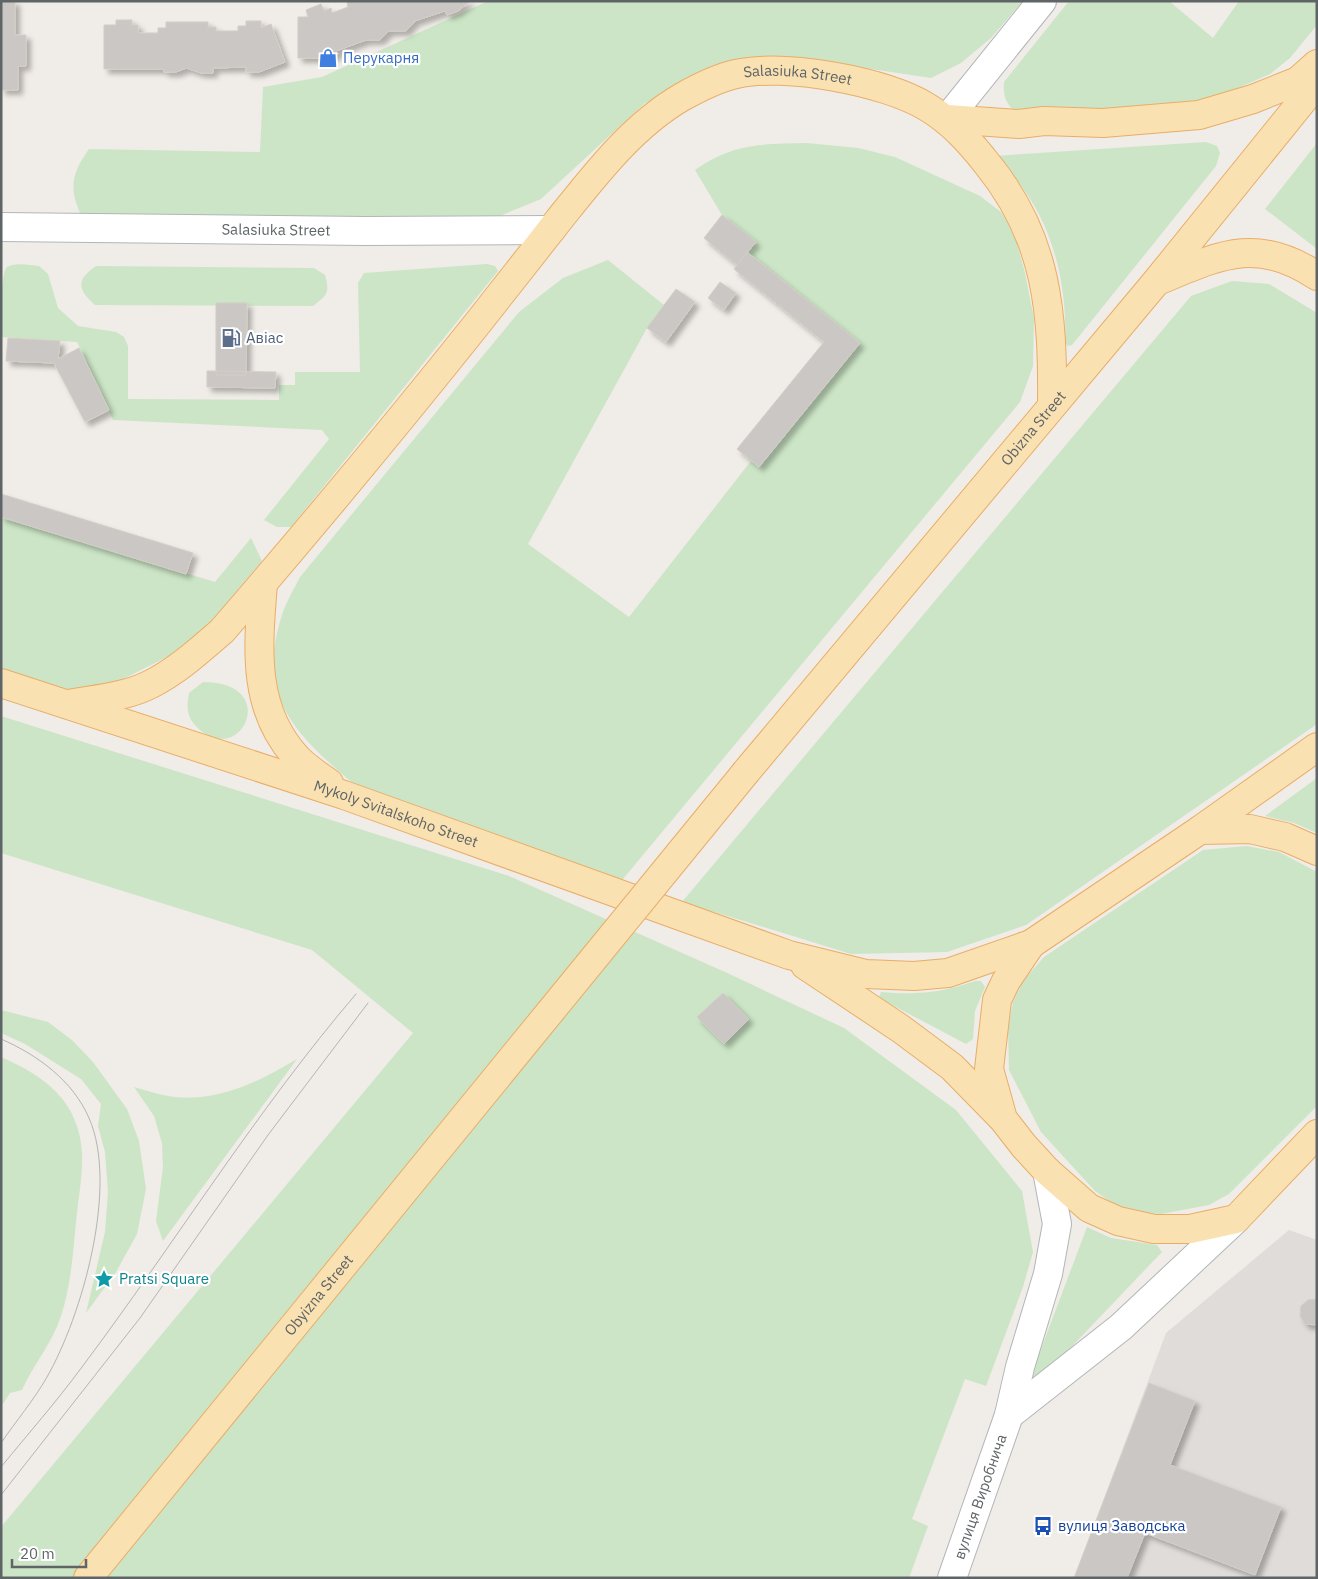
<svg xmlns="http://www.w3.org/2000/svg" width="1318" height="1579" font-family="'IBM Plex Sans',sans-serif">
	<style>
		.industrial { fill: #dfdcd9 }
		.green { fill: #cce5c6 }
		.building { fill: #cbc7c4; stroke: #d4cdc6; filter: url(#shadow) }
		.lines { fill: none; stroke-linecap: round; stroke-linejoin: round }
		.minor-casing { stroke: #b2b6b8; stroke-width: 30 }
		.major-casing { stroke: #e9ad67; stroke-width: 30 }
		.minor { stroke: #fff; stroke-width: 28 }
		.major { stroke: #fae1b2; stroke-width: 28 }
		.tram { stroke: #b3b4b4; stroke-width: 1 }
		.major-bridge-casing { stroke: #e9ad67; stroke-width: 30; stroke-linecap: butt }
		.major-bridge { stroke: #fae1b2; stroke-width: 28 }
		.labels { text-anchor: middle; stroke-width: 4.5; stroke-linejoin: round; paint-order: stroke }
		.shop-label { font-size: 15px; fill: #366cbe; stroke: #fff; text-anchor: start }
		.street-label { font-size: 15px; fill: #5f6466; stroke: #fff }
		.service-label { font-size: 15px; fill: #4e5e75; stroke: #fff; text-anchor: start }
		.culture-label { font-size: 15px; fill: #0d838f; stroke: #fff; text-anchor: start }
		.transit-label { font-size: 15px; fill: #164399; stroke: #fff; text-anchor: start }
	</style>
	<defs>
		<filter id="shadow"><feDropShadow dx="4.5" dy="4.5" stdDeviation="2.5" flood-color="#0004"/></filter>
	</defs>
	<rect width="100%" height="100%" fill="#f0ece7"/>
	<path class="industrial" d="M 1289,1230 L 1317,1240 L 1317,1578 L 1074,1578 L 1166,1333 Z"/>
	<path class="green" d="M 488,1 L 1023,1 L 991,38 L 961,63 L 931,78 L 811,60 L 751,58 L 691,81 L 645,103 L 541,199 L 490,220 L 85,223 C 69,192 69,177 89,149 L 260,152 L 263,87 L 322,77 Z
		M 1069,1 L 1169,1 L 1213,38 L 1239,1 L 1317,1 L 1317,25 L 1290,58 L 1270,74 L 1236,89 L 1209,99 L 1177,105 L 1019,114 C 1006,105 1003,97 1004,82 Z
		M 1206,142 L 1217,146 L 1220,153 L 1216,166 L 1072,345 L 1068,346 L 1065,343 C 1068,273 1047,203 994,156 Z
		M 807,143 L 858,148 L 895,157 L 980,196 L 1001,212 L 1015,236 L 1025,273 L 1034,319 L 1033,366 L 1020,402 L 618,885 L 354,784 C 296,735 255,697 282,615 C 286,602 294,589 300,577 L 519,312 L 563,278 L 608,260 L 664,305 L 647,328 L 528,544 L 629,617 L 751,461 L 759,467 L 860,343 L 747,252 L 755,242 L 722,215 L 695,170 C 733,143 762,144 807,143 Z
		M 1317,143 L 1317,249 L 1265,209 Z
		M 487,264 L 495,266 L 498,271 L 291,527 L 277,527 L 264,520 L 329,439 L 322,430 L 113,420 L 77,342 L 1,337 C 1,323 0,274 7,267 C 15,262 31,265 39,266 L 48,274 L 58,308 L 78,326 L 116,332 L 124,337 L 128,346 L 128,399 L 279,400 L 279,385 L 295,385 L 295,372 L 360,372 L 358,283 L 364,273 Z
		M 96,266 L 314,268 L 325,275 C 330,293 327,295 313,306 L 95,305 C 77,289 76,280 96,266 Z
		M 1232,281 L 1269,284 L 1317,313 L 1317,724 L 1026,925 L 947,952 L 851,954 L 682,902 L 1191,296 Z
		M 1,517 L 215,582 L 251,538 L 262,561 L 191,645 L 119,681 L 68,690 L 34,684 L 1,673 Z
		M 203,682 C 281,682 242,766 200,730 C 187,719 186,709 189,693 Z
		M 1,716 L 509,876 L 725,972 L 844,1028 L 956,1110 L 1022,1191 L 1033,1252 L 1023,1287 L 986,1386 L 965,1379 L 912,1519 L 928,1526 L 909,1578 L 1,1578 L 1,1527 L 413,1033 L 312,950 L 1,853 Z
		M 1317,778 L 1317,833 L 1294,823 L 1265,816 Z
		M 1246,846 L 1279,852 L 1317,872 L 1317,1106 L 1229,1194 L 1209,1205 L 1161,1214 L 1138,1212 L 1115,1205 L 1095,1191 L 1041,1132 L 1009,1070 L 1008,1027 L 1013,1002 L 1023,981 L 1044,957 L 1203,850 Z
		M 975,981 L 981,981 L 985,987 L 975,1011 L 973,1039 L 966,1044 L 879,998 L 881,992 C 917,995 941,993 975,981 Z
		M 1,1010 L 48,1022 L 72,1040 L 93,1062 L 127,1109 L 139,1141 L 146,1189 L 137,1234 L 116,1272 L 86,1313 L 105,1232 L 108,1192 L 105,1152 L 98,1126 L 101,1104 L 81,1079 L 25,1044 L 1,1033 Z
		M 1,1057 C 45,1076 79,1101 82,1153 C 83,1175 78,1200 76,1222 C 73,1253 71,1286 61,1316 C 53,1342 33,1365 22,1390 L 10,1393 L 1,1407 Z
		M 297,1059 L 163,1241 L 156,1221 L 163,1167 L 162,1143 L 154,1116 L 134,1087 C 145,1090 157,1094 168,1096 C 214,1104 259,1082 297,1059 Z
		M 1087,1227 L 1111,1238 L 1157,1245 L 1162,1252 L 1035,1385 L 1029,1381 Z"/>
	<path class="building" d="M 1,1 L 15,1 L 15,35 L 26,35 L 26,66 L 18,66 L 18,90 L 1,90 Z
		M 350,1 L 470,1 L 458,11 L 447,15 L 445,11 L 415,21 L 406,31 L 389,31 L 380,40 L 366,40 L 336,51 L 338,54 L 329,58 L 298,58 L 298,17 L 308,17 L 306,10 L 321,4 L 324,11 L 331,8 L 332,13 L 348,7 L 347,2 Z
		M 116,20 L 132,20 L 132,25 L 138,25 L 138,33 L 158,33 L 158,28 L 166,28 L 166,22 L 208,22 L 208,27 L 216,27 L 216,31 L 238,31 L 238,26 L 246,26 L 246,21 L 261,21 L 261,28 L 271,24 L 285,62 L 259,72 L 246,72 L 246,67 L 213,68 L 213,73 L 201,73 L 186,68 L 176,72 L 164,72 L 164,69 L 104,69 L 104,25 L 116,25 Z
		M 722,215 L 756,242 L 737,265 L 704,238 Z
		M 747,252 L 860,343 L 759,467 L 737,449 L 824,342 L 734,269 Z
		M 720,282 L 736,293 L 724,310 L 708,298 Z
		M 676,289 L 695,302 L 666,342 L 647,328 Z
		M 216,303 L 247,303 L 246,375 L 216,375 Z
		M 8,338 L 60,341 L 58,359 L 79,348 L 109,410 L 85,422 L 54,363 L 6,361 Z
		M 207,371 L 276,372 L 275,388 L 207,387 Z
		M 1,494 L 193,553 L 186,574 L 1,517 Z
		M 723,993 L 749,1019 L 724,1044 L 697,1017 Z
		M 1317,1299 L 1317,1325 L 1305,1324 L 1300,1316 L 1301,1306 L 1308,1300 Z
		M 1149,1383 L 1195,1401 L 1170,1465 L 1281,1507 L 1255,1575 L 1145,1533 L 1127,1578 L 1074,1578 Z"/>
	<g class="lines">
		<g class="minor-casing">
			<g id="minor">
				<path d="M 947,119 L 1042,1"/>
				<path id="s1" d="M 1,227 L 365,231 L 551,230"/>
				<path d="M 1009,1415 L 1121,1327 L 1236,1219"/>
				<path id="s2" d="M 952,1578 L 1009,1415 L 1020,1367 L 1048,1274 L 1057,1224 L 1047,1171"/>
			</g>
		</g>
		<g class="major-casing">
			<g id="major">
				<path d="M 947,119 L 1019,124 L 1044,121 L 1103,123 L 1199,115 L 1253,99 L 1298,81 L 1317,64"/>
				<path d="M 1160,280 C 1220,255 1257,236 1317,276"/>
				<path d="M 263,584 C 258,647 251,709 298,759 C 307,768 319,776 329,783"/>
				<path id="s3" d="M 1,683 L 344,795 L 789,955 L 866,974 L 914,976 L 948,973 L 1031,944"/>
				<path id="s4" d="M 69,704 C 96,699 126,697 151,684 C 177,671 200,650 222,631 C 309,530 394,428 477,324 C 504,290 531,255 558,221 C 594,176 632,126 682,97 C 698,88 718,78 736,74 C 785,63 884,81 927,107 C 952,122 970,142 988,165 C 1048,239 1053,314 1052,405"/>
				<path id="s5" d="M 746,772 L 1156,282 L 1317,83"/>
				<path d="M 1200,830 L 1317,747"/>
				<path d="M 1317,851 L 1285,837 L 1250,829 L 1200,830 L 1031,944 L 1006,981 L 997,1000 L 989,1069 L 1003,1119 L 1024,1146 L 1047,1171 L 1089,1208 L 1118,1221 L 1154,1229 L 1190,1229 L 1236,1219 L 1317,1134"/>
				<path d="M 805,965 L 901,1029 L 952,1067 L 1001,1117"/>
				<path id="s6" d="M 88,1578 L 550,1012"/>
			</g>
		</g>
		<use href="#minor" class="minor"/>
		<use href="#major" class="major"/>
		<path class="tram" d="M 1,1039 C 38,1055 73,1081 89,1118 C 119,1186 82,1316 47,1377 C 34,1400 16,1421 1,1443
			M 1,1467 C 28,1434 57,1401 82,1367 C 175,1243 256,1111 356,994
			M 1,1495 L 140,1318 L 268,1135 L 368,1003"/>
		<g class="major-bridge-casing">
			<path id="major-bridge" d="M 550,1012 L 746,772"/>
		</g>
		<use href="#major-bridge" class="major-bridge"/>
	</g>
	<defs>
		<g id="shop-bare" transform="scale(1.5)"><path d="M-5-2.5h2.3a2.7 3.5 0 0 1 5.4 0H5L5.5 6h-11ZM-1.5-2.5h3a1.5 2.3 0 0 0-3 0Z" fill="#3f7fe0" stroke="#fff" stroke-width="2.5" paint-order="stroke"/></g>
		<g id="fuel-bare" transform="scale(1.5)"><path d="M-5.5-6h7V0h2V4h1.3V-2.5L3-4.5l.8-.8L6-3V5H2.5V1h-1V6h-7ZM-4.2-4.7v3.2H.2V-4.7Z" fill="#5c6f8a" stroke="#fff" stroke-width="2.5" paint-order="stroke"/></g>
		<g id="sight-bare" transform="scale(1.5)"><path d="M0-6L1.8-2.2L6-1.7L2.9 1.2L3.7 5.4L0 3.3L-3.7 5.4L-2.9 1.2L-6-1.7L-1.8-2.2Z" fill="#0f9aa8" stroke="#fff" stroke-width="2.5" paint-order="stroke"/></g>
		<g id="bus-bare" transform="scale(1.5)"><path d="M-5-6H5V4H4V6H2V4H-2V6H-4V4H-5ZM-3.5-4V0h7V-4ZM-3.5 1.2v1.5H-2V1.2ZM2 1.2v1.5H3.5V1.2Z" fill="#1a4fb4" stroke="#fff" stroke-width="2.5" paint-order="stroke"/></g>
	</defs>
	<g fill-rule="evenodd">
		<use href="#shop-bare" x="328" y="58"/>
		<use href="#fuel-bare" x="231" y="338"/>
		<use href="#sight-bare" x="104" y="1279"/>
		<use href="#bus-bare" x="1043" y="1526"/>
	</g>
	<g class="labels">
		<g class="shop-label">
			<text x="343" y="63">Перукарня</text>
		</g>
		<g class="street-label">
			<text dy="5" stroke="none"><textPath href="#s4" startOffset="1001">Salasiuka Street</textPath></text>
			<text dy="5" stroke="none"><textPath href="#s1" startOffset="275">Salasiuka Street</textPath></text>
			<text dy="5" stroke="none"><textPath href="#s5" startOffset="448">Obizna Street</textPath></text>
			<text dy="5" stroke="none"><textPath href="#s3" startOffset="416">Mykoly Svitalskoho Street</textPath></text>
			<text dy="5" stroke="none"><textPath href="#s6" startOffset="365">Obyizna Street</textPath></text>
			<text dy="5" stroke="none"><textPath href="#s2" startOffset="86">вулиця Виробнича</textPath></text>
		</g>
		<g class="service-label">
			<text x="246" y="343">Авіас</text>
		</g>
		<g class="culture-label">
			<text x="119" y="1284">Pratsi Square</text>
		</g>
		<g class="transit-label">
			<text x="1058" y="1531">вулиця Заводська</text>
		</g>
	</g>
	<rect width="1318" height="1579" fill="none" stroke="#5f6466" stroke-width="5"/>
	<path d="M12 1559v8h74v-8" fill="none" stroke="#5f6466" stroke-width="2.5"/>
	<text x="20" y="1559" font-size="15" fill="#5f6466" stroke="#ffffff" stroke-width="4" paint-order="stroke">20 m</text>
</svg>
